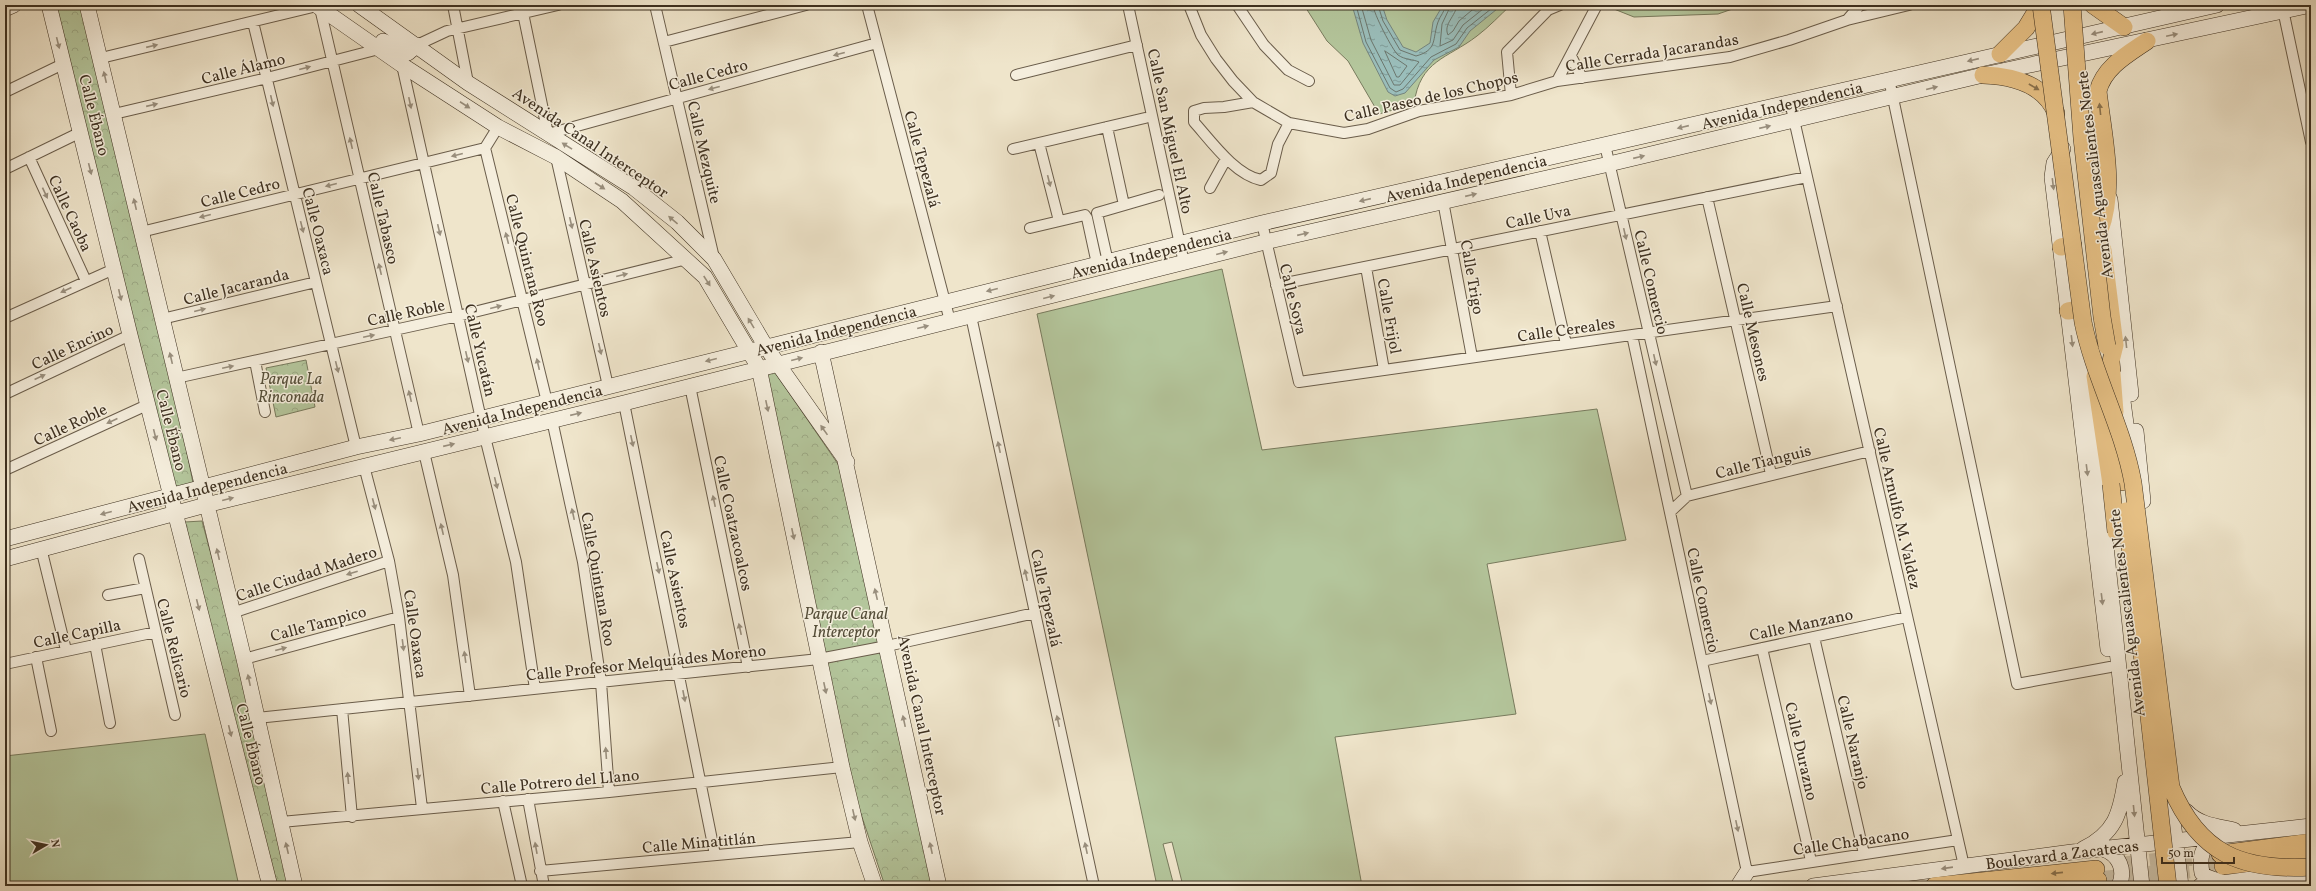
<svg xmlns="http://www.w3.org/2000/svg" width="2316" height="891" font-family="Vollkorn,serif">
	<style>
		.grass { fill: #b4c69c; stroke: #787b5e }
		.park { fill: url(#park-crowns); stroke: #787b5e }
		.water { fill: url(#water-ripples); stroke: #75857d }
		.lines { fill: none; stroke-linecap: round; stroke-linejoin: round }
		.shore { stroke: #6c776e; stroke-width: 1 }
		.primary-tunnel { stroke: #cbc1a9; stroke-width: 17; stroke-dasharray: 17 8; stroke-linecap: butt }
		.street-casing { stroke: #6a5d4b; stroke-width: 12 }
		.secondary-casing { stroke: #3d3020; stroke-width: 16 }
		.primary-casing { stroke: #3d3020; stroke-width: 18 }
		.street { stroke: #f5eedd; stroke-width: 10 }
		.secondary { stroke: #f5eedd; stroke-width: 15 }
		.primary { stroke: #e8c286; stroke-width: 17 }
		.primary-bridge-casing { stroke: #3d3020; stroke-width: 18; stroke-linecap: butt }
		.primary-bridge { stroke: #e8c286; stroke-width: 17 }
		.oneway { fill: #998f7e }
		.oneway2 { fill: #8a724e }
		.labels { text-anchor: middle; stroke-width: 3; stroke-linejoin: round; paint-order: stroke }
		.street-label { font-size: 16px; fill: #3d3020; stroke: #f5eedd }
		.park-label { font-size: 16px; font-style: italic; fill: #554e39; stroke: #f5eedd }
	</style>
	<defs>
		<pattern id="park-crowns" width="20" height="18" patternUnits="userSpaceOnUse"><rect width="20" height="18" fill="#b4c69c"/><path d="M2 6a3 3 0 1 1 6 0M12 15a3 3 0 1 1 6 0" fill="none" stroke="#9caa86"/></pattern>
		<pattern id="water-ripples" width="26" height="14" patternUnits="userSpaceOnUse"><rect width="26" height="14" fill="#9abebb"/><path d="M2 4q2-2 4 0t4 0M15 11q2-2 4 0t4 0" fill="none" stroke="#7f9b98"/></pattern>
	</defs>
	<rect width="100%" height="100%" fill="#efe5cb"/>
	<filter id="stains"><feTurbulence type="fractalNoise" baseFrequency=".005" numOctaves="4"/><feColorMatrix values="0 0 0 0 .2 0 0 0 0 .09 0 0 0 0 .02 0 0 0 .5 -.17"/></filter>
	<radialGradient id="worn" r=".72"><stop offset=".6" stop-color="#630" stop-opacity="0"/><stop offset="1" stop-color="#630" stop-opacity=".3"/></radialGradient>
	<path class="grass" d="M 1304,5 L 1511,5 C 1500,15 1489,27 1477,36 C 1447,59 1420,60 1414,104 L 1379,114 L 1348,61 L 1327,41 Z
		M 1604,5 L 1744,5 L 1718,14 L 1634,17 Z
		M 1222,269 L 1262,450 L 1597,409 L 1626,540 L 1487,564 L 1516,714 L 1335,737 L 1362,886 L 1183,886 L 1172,842 L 1163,844 L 1174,886 L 1157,886 L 1037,314 Z
		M 205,734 L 239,886 L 5,886 L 5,756 Z"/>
	<path class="park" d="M 62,5 L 81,5 L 172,378 L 193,483 L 174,493 L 56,8 Z
		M 306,360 L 315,407 L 276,417 L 266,368 Z
		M 774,371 L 840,467 L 932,886 L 885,886 L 857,802 L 764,377 Z
		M 202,521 L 241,667 L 292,886 L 276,886 L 185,522 Z"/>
	<path class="water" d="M 1352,5 L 1382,5 L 1387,20 L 1403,47 L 1416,52 L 1430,43 L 1433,22 L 1443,5 L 1502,5 L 1470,31 L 1459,47 L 1434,60 L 1405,93 L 1395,96 L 1388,92 L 1363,43 Z"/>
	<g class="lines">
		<path class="shore" d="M 1356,5 L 1366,42 L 1390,88 L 1396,92 L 1403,89 L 1431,57 L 1456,44 L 1467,28 L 1496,5
			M 1361,5 L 1371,40 L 1394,85 L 1400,85 L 1419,62 C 1413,59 1405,60 1398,55 C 1393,51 1373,13 1373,5
			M 1378,5 L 1383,21 L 1400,50 L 1416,56 C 1438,50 1432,39 1438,22 C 1440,16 1445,11 1446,5
			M 1451,5 L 1442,24 L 1440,46 L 1453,40 L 1463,25 L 1488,5
			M 1457,5 C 1456,16 1443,24 1448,35 L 1453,31 L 1459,21 L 1478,5
			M 1385,51 L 1407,66 L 1399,77 L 1397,77 Z"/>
		<path class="primary-tunnel" d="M 2125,865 L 2220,854
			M 2098,880 L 2223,866"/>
		<g class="street-casing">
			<path id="street" d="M 453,5 L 468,83
				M 655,5 L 714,258
				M 867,5 L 950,321
				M 1128,5 L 1184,263
				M 1189,5 L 1201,35 L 1216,59 L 1233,81 L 1253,102 L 1289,123 L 1344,133 L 1368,129 L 1419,111 L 1511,95 L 1557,81 L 1730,57 L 1789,40 L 1847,20 L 1909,5
				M 1237,5 L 1264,45 L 1288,70 L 1309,81
				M 2282,5 L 2311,142
				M 320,8 L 419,434
				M 523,13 L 548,134 L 877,43
				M 1847,20 L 1860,5
				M 253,22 L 356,447
				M 664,42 L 806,5
				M 417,45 L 447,31 L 558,5
				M 1571,56 L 1582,78
				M 101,58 L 317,6
				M 402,65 L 485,437 L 516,562 L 535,689
				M 1016,75 L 1137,45
				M 1889,79 L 2017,684 L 2110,667
				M 1557,81 L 1597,5
				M 5,92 L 63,64
				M 1511,95 L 1507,52 L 1548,10 L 1560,5
				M 1253,102 L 1224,107 L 1204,108 L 1194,111 L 1194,122 C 1211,141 1235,175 1261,180 L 1271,173 L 1278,144 L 1289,123
				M 1790,102 L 1964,866
				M 114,114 L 267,78 L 379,49
				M 1107,127 L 1124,205
				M 1039,143 L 1059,221
				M 1605,145 L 1687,496
				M 485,148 L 547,402
				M 1013,149 L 1145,118
				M 29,157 L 86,281
				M 556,157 L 608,386
				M 5,169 L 81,132
				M 1210,188 L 1226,159
				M 1707,197 L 1771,474
				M 1443,201 L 1472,357
				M 1262,223 L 1299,382 L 1837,306
				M 1030,228 L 1085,215 L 1087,218 L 1097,264
				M 1540,231 L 1566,344
				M 141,232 L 485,148 L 498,127
				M 1108,262 L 1097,213 L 1159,195
				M 1366,267 L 1384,370
				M 1276,285 L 1807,177
				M 971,316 L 1094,886
				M 5,318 L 114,269
				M 162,319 L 316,282
				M 1632,335 L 1747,872 L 1958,840
				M 255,361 L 265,412
				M 176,378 L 458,316 L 687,259
				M 690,386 L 748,667
				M 5,394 L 130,335
				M 624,403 L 715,855
				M 552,420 L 583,562 L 601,682 L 609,792
				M 424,452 L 453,575 L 470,696
				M 364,466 L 389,561 L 399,617 L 422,808
				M 5,470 L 147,405
				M 1670,512 L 1687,496 L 1870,451
				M 41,548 L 66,650
				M 139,559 L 175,715
				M 108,595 L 145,588
				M 232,613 L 389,561
				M 1814,637 L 1864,854
				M 95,644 L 110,723
				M 1762,648 L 1811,861
				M 36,657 L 51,731
				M 244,659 L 399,617
				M 1702,661 L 1907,617
				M 5,664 L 156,632
				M 342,709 L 352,817
				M 257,718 L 819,659 L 887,646 L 1035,613
				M 528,799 L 544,886
				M 503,801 L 522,886
				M 281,822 L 609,792 L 842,767
				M 540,871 L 860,842"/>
		</g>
		<g class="secondary-casing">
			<path id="secondary" d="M 49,5 L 130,335 L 270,886
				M 87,5 L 244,659 L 295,886
				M 316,5 L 402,65 L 498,127 L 556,157 L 622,201 L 705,277 L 759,368 L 842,767 L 860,842 L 875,886
				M 359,5 L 468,83 L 634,188 L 677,222 L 714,259 L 766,347 L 847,462
				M 5,9 L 14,5
				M 383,41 L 408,53 L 417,45
				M 2063,149 L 2054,163 L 2052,177 L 2108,649
				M 2110,199 L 2131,394
				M 2085,348 L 2142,886
				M 821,352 L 939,886
				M 2120,379 L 2129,446
				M 2136,431 L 2143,501
				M 5,539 L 356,447 L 419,434 L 1262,223 L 2217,5
				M 5,559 L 206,505 L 624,403 L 1265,242 L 1609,164 L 1983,75 L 2311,5
				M 2169,788 L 2181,886
				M 2186,811 C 2199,825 2216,826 2234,830
				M 2213,837 C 2202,849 2199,856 2202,873 L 2207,877 L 2222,882
				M 2083,849 C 2115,833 2120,814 2125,782
				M 2103,849 C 2119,854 2126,870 2119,886
				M 1738,886 L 1747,872
				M 1813,886 L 2072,852 L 2311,826
				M 2200,886 L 2259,878 L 2307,875"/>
		</g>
		<g class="primary-casing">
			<path id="primary" d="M 2093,5 L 2124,27
				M 2000,54 L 2026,28 L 2040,5
				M 1983,75 C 2013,76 2044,84 2056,113
				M 2100,230 C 2116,188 2103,135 2098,91 C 2104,67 2128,54 2147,41
				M 2061,247 L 2073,245
				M 2103,250 L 2115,345 L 2111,361 L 2115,412
				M 2068,311 L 2080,309
				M 2095,376 L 2111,484
				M 2119,444 L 2122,482
				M 2220,854 L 2311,842
				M 2223,866 L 2311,856
				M 1934,886 L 2096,869
				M 2052,886 L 2098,880"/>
		</g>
		<use href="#street" class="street"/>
		<use href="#secondary" class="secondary"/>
		<use href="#primary" class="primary"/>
		<g class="primary-bridge-casing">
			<path id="primary-bridge" d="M 2041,5 L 2083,322 C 2094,377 2123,427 2133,483 L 2171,787 C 2199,854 2242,871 2311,867
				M 2072,5 L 2082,138 L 2102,317 L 2107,346
				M 2111,484 L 2116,532
				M 2126,511 L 2168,886"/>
		</g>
		<use href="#primary-bridge" class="primary-bridge"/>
	</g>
	<defs><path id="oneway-solid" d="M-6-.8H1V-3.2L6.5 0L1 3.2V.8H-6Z"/></defs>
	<g class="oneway">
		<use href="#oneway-solid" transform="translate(2097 33) rotate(167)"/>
		<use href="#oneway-solid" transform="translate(2172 35) rotate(-12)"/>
		<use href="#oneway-solid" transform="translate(58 43) rotate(76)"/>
		<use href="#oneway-solid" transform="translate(152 46) rotate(-13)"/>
		<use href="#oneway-solid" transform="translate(839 54) rotate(165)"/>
		<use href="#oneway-solid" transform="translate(1973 60) rotate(167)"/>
		<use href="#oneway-solid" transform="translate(305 68) rotate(-15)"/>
		<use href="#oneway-solid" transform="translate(105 77) rotate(-103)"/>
		<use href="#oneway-solid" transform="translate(714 88) rotate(165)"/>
		<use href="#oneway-solid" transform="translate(1932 88) rotate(-14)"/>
		<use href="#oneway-solid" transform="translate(272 101) rotate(77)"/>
		<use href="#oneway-solid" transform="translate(410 103) rotate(78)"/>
		<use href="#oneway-solid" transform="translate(152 105) rotate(-13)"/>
		<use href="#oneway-solid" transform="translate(465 105) rotate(33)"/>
		<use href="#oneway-solid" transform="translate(1683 127) rotate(167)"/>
		<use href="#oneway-solid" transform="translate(1765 127) rotate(-13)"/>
		<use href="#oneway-solid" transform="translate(351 143) rotate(-103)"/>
		<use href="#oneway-solid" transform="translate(567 146) rotate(-148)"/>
		<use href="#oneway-solid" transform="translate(457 155) rotate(166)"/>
		<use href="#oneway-solid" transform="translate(1639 157) rotate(-13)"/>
		<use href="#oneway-solid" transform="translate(90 169) rotate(76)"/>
		<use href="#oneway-solid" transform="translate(1049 181) rotate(76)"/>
		<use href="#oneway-solid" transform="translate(2053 184) rotate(83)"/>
		<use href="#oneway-solid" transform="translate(331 185) rotate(166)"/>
		<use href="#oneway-solid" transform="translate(600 186) rotate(33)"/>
		<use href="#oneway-solid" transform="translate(45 193) rotate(65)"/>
		<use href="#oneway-solid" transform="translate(1471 195) rotate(-13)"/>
		<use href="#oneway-solid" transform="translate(1365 200) rotate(167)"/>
		<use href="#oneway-solid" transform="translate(135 204) rotate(-103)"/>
		<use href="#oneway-solid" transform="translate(205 216) rotate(166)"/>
		<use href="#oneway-solid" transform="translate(673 220) rotate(-140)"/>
		<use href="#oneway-solid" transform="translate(571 223) rotate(77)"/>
		<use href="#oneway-solid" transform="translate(302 227) rotate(76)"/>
		<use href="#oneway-solid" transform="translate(439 230) rotate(77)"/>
		<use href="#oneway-solid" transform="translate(1303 234) rotate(-13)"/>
		<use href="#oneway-solid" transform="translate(1625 234) rotate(77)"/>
		<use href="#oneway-solid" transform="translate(507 238) rotate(-104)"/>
		<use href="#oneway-solid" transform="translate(1222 253) rotate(-14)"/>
		<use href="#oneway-solid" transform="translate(380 269) rotate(-103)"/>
		<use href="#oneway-solid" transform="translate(622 275) rotate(-14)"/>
		<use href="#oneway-solid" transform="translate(707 281) rotate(57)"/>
		<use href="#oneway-solid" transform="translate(66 290) rotate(155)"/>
		<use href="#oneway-solid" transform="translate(992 290) rotate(166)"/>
		<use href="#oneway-solid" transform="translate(120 295) rotate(77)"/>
		<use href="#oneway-solid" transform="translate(1049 297) rotate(-14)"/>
		<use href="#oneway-solid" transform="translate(496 307) rotate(-14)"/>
		<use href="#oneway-solid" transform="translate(200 310) rotate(-14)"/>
		<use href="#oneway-solid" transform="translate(751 323) rotate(-121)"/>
		<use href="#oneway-solid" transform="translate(923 327) rotate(-14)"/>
		<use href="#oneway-solid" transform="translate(369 336) rotate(-12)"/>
		<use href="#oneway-solid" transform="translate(2072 341) rotate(83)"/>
		<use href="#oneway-solid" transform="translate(2126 342) rotate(-96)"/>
		<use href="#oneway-solid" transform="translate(600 349) rotate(77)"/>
		<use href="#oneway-solid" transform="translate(467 357) rotate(77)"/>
		<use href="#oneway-solid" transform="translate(171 358) rotate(-103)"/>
		<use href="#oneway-solid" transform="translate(797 359) rotate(-14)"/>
		<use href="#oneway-solid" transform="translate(711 360) rotate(166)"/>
		<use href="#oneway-solid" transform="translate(1655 360) rotate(77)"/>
		<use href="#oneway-solid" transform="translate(538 364) rotate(-103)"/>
		<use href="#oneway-solid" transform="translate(228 367) rotate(-12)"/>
		<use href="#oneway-solid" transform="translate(337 367) rotate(76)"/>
		<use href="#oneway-solid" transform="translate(40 377) rotate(-25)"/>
		<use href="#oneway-solid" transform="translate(410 396) rotate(-103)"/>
		<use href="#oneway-solid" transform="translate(767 406) rotate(78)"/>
		<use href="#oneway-solid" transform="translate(576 414) rotate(-13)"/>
		<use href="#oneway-solid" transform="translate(112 421) rotate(155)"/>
		<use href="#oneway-solid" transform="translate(824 430) rotate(-125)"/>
		<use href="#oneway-solid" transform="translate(155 435) rotate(76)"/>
		<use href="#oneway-solid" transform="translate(395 439) rotate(168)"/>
		<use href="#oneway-solid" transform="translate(632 441) rotate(78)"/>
		<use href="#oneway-solid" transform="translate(449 445) rotate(-13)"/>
		<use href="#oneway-solid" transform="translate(999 447) rotate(-102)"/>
		<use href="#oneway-solid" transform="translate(2087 470) rotate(83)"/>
		<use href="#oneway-solid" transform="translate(496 483) rotate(76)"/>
		<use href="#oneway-solid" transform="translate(228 499) rotate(-14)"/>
		<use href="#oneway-solid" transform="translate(714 501) rotate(-102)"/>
		<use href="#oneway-solid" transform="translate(374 504) rotate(75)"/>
		<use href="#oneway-solid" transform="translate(106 513) rotate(165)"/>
		<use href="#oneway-solid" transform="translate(573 514) rotate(-102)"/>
		<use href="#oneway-solid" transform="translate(442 529) rotate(-103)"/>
		<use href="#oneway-solid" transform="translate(793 534) rotate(78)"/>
		<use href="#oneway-solid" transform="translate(218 554) rotate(-103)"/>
		<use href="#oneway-solid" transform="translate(658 568) rotate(78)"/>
		<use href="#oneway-solid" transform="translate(352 573) rotate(162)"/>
		<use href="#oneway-solid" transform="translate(1026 575) rotate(-102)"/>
		<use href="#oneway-solid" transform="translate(876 594) rotate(-103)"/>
		<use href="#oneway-solid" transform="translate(2102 599) rotate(83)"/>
		<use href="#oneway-solid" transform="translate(198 605) rotate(76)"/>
		<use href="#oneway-solid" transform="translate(740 629) rotate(-102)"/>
		<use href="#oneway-solid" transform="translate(403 645) rotate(83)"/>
		<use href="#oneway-solid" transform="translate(281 649) rotate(-15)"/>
		<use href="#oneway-solid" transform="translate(465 657) rotate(-98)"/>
		<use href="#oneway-solid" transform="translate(249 680) rotate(-102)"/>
		<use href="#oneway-solid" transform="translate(825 688) rotate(78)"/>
		<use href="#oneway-solid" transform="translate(684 696) rotate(79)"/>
		<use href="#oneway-solid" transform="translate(1710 699) rotate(78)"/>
		<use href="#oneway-solid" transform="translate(904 721) rotate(-102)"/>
		<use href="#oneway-solid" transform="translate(1058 721) rotate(-102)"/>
		<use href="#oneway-solid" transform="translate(230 731) rotate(76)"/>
		<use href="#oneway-solid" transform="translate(606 753) rotate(-94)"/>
		<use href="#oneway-solid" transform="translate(418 774) rotate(83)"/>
		<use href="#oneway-solid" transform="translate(348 778) rotate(-95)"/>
		<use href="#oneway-solid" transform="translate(2134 811) rotate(84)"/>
		<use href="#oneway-solid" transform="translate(854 815) rotate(77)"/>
		<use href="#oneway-solid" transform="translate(1737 826) rotate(78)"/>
		<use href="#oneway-solid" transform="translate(287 848) rotate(-103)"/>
		<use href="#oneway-solid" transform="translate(536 848) rotate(-100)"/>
		<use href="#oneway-solid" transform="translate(931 848) rotate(-102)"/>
		<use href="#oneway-solid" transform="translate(1086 848) rotate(-102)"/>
		<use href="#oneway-solid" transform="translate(1947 868) rotate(172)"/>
	</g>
	<g class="oneway2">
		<use href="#oneway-solid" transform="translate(2034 87) rotate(30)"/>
		<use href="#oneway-solid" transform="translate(2100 109) rotate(-96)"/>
		<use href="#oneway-solid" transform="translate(2057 873) rotate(174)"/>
	</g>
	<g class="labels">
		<g class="street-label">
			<text transform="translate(1652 52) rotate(-9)" y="6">Calle Cerrada Jacarandas</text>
			<text transform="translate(243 68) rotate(-14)" y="6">Calle Álamo</text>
			<text transform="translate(708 74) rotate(-15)" y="6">Calle Cedro</text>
			<text transform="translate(1431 96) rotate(-13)" y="6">Calle Paseo de los Chopos</text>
			<text transform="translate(1782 105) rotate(-13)" y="6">Avenida Independencia</text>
			<text transform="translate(95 115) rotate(76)" y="6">Calle Ébano</text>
			<text transform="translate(1171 131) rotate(78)" y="6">Calle San Miguel El Alto</text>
			<text transform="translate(591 142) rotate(34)" y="6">Avenida Canal Interceptor</text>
			<text transform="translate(705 152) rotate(77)" y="6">Calle Mezquite</text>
			<text transform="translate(923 159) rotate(75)" y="6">Calle Tepezalá</text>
			<text transform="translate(2094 175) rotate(-97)" y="6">Avenida Aguascalientes Norte</text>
			<text transform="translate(1466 178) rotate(-13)" y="6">Avenida Independencia</text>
			<text transform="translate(240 192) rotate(-14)" y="6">Calle Cedro</text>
			<text transform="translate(71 213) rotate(65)" y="6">Calle Caoba</text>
			<text transform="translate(1538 216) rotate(-12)" y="6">Calle Uva</text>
			<text transform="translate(384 218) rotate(77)" y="6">Calle Tabasco</text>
			<text transform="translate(319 231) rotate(76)" y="6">Calle Oaxaca</text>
			<text transform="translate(1151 253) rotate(-14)" y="6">Avenida Independencia</text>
			<text transform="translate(528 260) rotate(76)" y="6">Calle Quintana Roo</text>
			<text transform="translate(596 268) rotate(77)" y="6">Calle Asientos</text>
			<text transform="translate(1473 277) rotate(80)" y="6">Calle Trigo</text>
			<text transform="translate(1652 282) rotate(77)" y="6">Calle Comercio</text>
			<text transform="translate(236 286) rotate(-14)" y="6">Calle Jacaranda</text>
			<text transform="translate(1294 299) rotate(76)" y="6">Calle Soya</text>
			<text transform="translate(406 312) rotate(-12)" y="6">Calle Roble</text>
			<text transform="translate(1390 316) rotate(80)" y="6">Calle Frijol</text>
			<text transform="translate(1566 329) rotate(-8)" y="6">Calle Cereales</text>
			<text transform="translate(836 330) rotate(-14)" y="6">Avenida Independencia</text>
			<text transform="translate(1754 332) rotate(77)" y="6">Calle Mesones</text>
			<text transform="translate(72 346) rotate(-25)" y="6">Calle Encino</text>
			<text transform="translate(481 350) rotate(77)" y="6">Calle Yucatán</text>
			<text transform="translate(522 409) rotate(-14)" y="6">Avenida Independencia</text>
			<text transform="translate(70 424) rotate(-25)" y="6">Calle Roble</text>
			<text transform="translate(172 430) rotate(76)" y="6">Calle Ébano</text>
			<text transform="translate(1763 461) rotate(-14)" y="6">Calle Tianguis</text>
			<text transform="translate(207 487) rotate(-14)" y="6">Avenida Independencia</text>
			<text transform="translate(1898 508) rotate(77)" y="6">Calle Arnulfo M. Valdez</text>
			<text transform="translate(734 523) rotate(78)" y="6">Calle Coatzacoalcos</text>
			<text transform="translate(306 573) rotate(-18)" y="6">Calle Ciudad Madero</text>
			<text transform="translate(599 579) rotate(80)" y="6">Calle Quintana Roo</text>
			<text transform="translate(676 579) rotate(78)" y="6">Calle Asientos</text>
			<text transform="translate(1047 598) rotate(78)" y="6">Calle Tepezalá</text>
			<text transform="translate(1704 600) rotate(78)" y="6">Calle Comercio</text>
			<text transform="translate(2126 613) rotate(-97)" y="6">Avenida Aguascalientes Norte</text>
			<text transform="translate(318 623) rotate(-15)" y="6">Calle Tampico</text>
			<text transform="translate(1801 624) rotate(-12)" y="6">Calle Manzano</text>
			<text transform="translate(77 633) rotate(-12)" y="6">Calle Capilla</text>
			<text transform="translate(416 634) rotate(82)" y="6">Calle Oaxaca</text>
			<text transform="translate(175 648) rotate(76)" y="6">Calle Relicario</text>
			<text transform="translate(646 662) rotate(-6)" y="6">Calle Profesor Melquíades Moreno</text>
			<text transform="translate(923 725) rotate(78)" y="6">Avenida Canal Interceptor</text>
			<text transform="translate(1854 742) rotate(77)" y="6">Calle Naranjo</text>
			<text transform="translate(252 744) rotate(76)" y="6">Calle Ébano</text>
			<text transform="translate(1802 751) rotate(77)" y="6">Calle Durazno</text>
			<text transform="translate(560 781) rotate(-5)" y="6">Calle Potrero del Llano</text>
			<text transform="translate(1851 841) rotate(-8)" y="6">Calle Chabacano</text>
			<text transform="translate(699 842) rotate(-5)" y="6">Calle Minatitlán</text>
			<text transform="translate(2062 854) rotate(-7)" y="6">Boulevard a Zacatecas</text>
		</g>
		<g class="park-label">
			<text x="291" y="384">Parque La<tspan x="291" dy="18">Rinconada</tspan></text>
			<text x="846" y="619">Parque Canal<tspan x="846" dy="18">Interceptor</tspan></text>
		</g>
	</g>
	<rect width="2316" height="891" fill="none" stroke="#efe5cb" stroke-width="20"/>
	<rect x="6" y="6" width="2304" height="879" fill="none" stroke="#3d3020" stroke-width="2"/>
	<rect x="10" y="10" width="2296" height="871" fill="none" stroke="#3d3020"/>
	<g transform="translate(46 845) rotate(81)" stroke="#f5eedd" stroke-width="3" paint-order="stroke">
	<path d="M0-3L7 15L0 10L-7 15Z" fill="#3d3020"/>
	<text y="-6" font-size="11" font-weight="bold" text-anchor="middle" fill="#3d3020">N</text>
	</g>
	<path d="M2162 857v6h72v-6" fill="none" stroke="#3d3020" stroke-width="2"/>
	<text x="2168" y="857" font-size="12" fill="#3d3020" stroke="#f5eedd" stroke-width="3" paint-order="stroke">50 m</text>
	<rect width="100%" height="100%" filter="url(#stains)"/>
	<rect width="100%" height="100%" fill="url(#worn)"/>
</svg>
